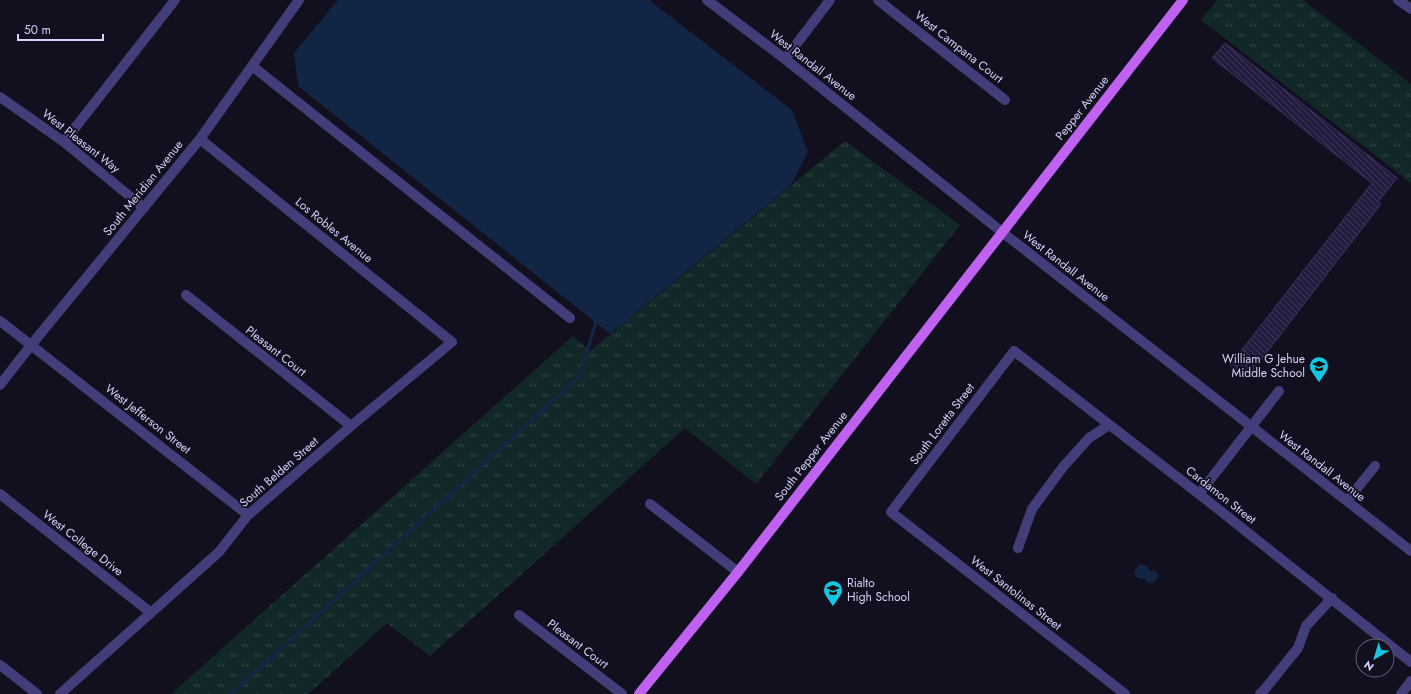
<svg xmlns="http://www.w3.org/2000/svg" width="1411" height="694" font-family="Jost,sans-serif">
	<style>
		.grass { fill: url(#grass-tufts) }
		.water { fill: #132544 }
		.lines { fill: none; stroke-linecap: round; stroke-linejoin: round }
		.stream { stroke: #132544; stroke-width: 3.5 }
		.building { fill: url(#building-back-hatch); stroke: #3d3168 }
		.minor { stroke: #423e79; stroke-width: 10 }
		.major { stroke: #c062f0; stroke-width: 10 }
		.labels { text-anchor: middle; stroke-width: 3.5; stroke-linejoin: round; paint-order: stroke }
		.street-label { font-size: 12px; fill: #d7d1fb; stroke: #120f1f }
		.poi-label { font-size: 12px; fill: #d7d1fb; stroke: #120f1f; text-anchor: end }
	</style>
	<defs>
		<pattern id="grass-tufts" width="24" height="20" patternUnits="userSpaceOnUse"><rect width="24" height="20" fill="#122828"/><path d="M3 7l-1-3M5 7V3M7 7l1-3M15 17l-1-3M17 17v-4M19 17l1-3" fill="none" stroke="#344648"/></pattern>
		<pattern id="building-back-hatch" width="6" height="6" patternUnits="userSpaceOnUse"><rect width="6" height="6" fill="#241c3e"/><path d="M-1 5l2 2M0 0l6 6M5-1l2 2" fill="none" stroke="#433c5b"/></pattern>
	</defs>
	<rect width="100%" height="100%" fill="#120f1f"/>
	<path class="grass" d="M 1217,0 L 1303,0 L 1411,84 L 1411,183 L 1201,20 Z
		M 845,141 L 960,225 L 756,484 L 685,428 L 430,656 L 387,623 L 308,694 L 171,694 L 573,336 L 590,351 Z"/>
	<path class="water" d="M 338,0 L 649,0 L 792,110 L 808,152 L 791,185 L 610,334 L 298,86 L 294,53 Z
		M 1140,564 L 1146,566 L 1151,571 L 1154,570 L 1158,573 L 1159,576 L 1153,583 L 1150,584 L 1143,578 L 1141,579 L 1135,576 L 1134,571 Z"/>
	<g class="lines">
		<path class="stream" d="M 231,694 L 579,377 L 596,322"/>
	</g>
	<path class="building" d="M 1225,43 L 1397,178 L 1378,202 L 1381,204 L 1247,378 L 1230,365 L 1372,183 L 1212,58 Z"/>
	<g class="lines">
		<path class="minor" d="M 707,0 L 785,59 L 1002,232 L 1411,551
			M 878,0 L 1005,100
			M 1398,0 L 1411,9
			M 785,59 L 830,0
			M 252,66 L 570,318
			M 0,97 L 64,142 L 144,208
			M 64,142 L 175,0
			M 186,295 L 351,426
			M 0,321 L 248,515
			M 0,385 L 32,344 L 200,139 L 299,0
			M 0,494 L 150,612
			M 1199,494 L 1279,391
			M 1347,501 L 1375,466
			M 650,504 L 738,572
			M 1018,548 L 1032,509 L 1063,467 L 1089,438 L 1109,425
			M 519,615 L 622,694
			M 0,665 L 37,694
			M 60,694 L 219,552 L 248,515 L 351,426 L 452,342 L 200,139
			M 1125,694 L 891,512 L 1014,351 L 1199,494 L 1411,662
			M 1260,694 L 1265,689 L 1298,648 L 1306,626 L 1332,598
			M 1401,694 L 1411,681"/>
		<path class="major" d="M 639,694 L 738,572 L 1183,0"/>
	</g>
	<defs>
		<g id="school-pin" transform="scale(1)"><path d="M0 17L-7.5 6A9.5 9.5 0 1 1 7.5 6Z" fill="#15c7e2" stroke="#120f1f"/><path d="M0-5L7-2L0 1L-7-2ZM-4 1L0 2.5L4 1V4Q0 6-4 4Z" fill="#111"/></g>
	</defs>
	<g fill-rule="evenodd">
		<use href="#school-pin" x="1319" y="366"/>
		<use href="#school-pin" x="833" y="590"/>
	</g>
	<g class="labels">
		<g class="street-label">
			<text transform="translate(959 47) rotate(38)" y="4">West Campana Court</text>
			<text transform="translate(813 65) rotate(38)" y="4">West Randall Avenue</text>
			<text transform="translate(1082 108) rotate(-52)" y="4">Pepper Avenue</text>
			<text transform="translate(81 141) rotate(38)" y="4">West Pleasant Way</text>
			<text transform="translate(143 188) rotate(-51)" y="4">South Meridian Avenue</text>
			<text transform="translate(334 230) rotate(39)" y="4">Los Robles Avenue</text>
			<text transform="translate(1066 266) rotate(38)" y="4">West Randall Avenue</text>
			<text transform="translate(276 351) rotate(38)" y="4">Pleasant Court</text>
			<text transform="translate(148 419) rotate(38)" y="4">West Jefferson Street</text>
			<text transform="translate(942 424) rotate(-53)" y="4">South Loretta Street</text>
			<text transform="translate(811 456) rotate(-52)" y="4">South Pepper Avenue</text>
			<text transform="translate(1322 466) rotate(38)" y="4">West Randall Avenue</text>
			<text transform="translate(279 472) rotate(-41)" y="4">South Belden Street</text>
			<text transform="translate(1221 495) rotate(38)" y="4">Cardamon Street</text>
			<text transform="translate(83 543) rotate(38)" y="4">West College Drive</text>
			<text transform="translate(1016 593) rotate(38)" y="4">West Santolinas Street</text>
			<text transform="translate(578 644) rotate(37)" y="4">Pleasant Court</text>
		</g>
		<g class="poi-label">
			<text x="1305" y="363">William G Jehue<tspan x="1305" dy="14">Middle School</tspan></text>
			<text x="847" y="587" text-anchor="start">Rialto<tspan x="847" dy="14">High School</tspan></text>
		</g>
	</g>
	<g transform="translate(1375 658) rotate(218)"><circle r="19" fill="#120f1f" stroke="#615d77"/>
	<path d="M0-3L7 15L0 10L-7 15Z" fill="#15c7e2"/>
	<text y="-6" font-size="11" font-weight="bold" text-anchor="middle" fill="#d7d1fb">N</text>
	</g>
	<path d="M18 34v6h85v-6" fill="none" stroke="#d7d1fb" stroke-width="2"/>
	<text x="24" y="34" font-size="12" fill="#d7d1fb" stroke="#120f1f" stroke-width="3" paint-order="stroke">50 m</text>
</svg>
